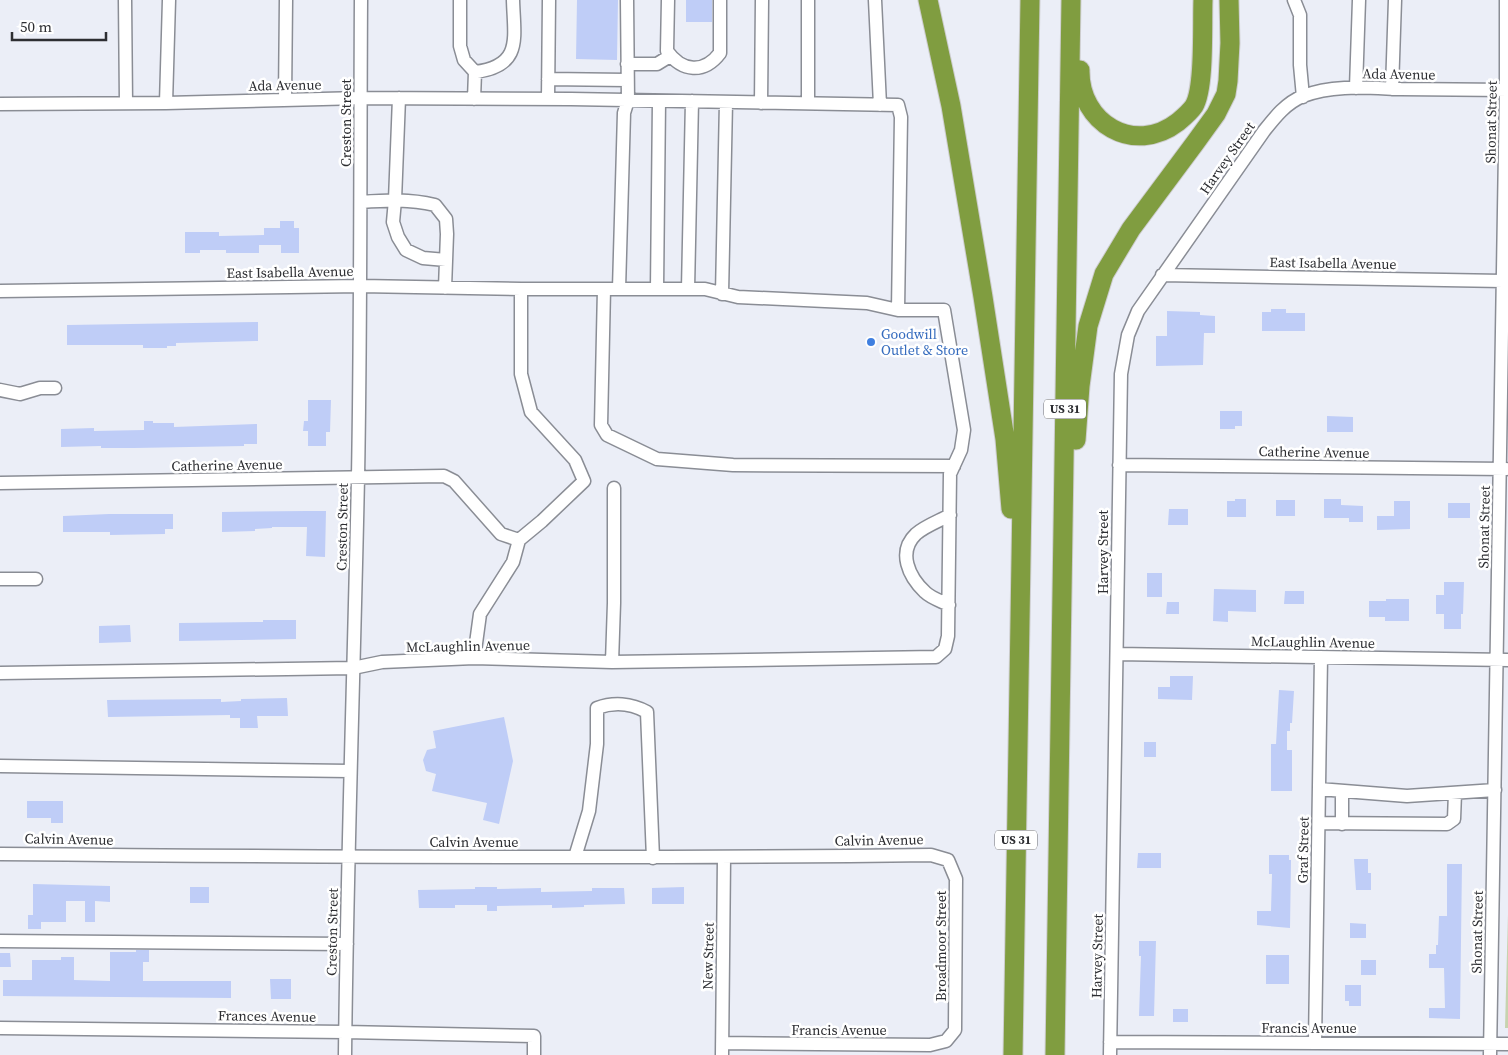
<svg xmlns="http://www.w3.org/2000/svg" width="1508" height="1055" font-family="'Source Serif 4',serif">
	<style>
		.green { fill: #c7d3af }
		.building { fill: #bfcdf7 }
		.lines { fill: none; stroke-linecap: round; stroke-linejoin: round }
		.minor-casing { stroke: #8a8d95; stroke-width: 15 }
		.highway-casing { stroke: #cdcdce; stroke-width: 21 }
		.minor { stroke: #fff; stroke-width: 12 }
		.highway { stroke: #809d40; stroke-width: 19 }
		.shop-dot { fill: #3f7fe0; stroke: #fff; stroke-width: 2 }
		.labels { text-anchor: middle; stroke-width: 5; stroke-linejoin: round; paint-order: stroke }
		.shield { fill: #fff; stroke: #6c6d70; stroke-width: 1 }
		.shield-label { font-size: 12px; font-weight: bold; fill: #2d2e32 }
		.street-label { font-size: 14px; fill: #2d2e32; stroke: #fff }
		.shop-label { font-size: 14px; fill: #366cbe; stroke: #fff; text-anchor: start }
	</style>
	<rect width="100%" height="100%" fill="#ebeef7"/>
	<path class="green" d="M 1508,914 L 1508,1028 L 1505,1028 Z"/>
	<path class="building" d="M 577,0 L 618,0 L 617,60 L 576,59 Z
		M 686,0 L 712,0 L 712,22 L 686,22 Z
		M 280,221 L 294,221 L 294,228 L 299,228 L 299,253 L 281,253 L 281,245 L 259,245 L 259,253 L 226,253 L 226,250 L 200,250 L 200,253 L 185,253 L 185,232 L 219,232 L 219,236 L 264,235 L 264,228 L 280,228 Z
		M 1271,309 L 1286,309 L 1286,313 L 1305,313 L 1305,331 L 1262,331 L 1262,312 L 1271,312 Z
		M 1167,311 L 1200,312 L 1200,315 L 1215,316 L 1215,333 L 1204,333 L 1203,365 L 1156,366 L 1156,336 L 1167,336 Z
		M 258,322 L 258,341 L 176,343 L 176,346 L 167,346 L 167,348 L 143,348 L 143,345 L 67,345 L 67,325 Z
		M 308,400 L 331,400 L 330,432 L 326,432 L 326,446 L 308,446 L 308,431 L 303,431 L 304,421 L 308,421 Z
		M 1220,411 L 1242,411 L 1242,426 L 1235,426 L 1235,429 L 1220,429 Z
		M 1327,416 L 1353,417 L 1353,432 L 1327,432 Z
		M 144,421 L 153,421 L 153,423 L 174,423 L 174,427 L 257,424 L 257,444 L 244,444 L 244,446 L 134,448 L 101,448 L 101,446 L 61,447 L 61,429 L 94,428 L 94,431 L 144,430 Z
		M 1235,499 L 1246,499 L 1246,517 L 1227,517 L 1227,501 L 1235,501 Z
		M 1324,499 L 1341,499 L 1341,505 L 1363,506 L 1363,522 L 1349,522 L 1349,518 L 1324,518 Z
		M 1276,500 L 1295,500 L 1295,516 L 1276,516 Z
		M 1394,501 L 1410,501 L 1410,529 L 1377,530 L 1377,516 L 1394,516 Z
		M 1448,503 L 1470,503 L 1470,518 L 1448,518 Z
		M 1169,509 L 1188,509 L 1188,525 L 1168,525 Z
		M 307,511 L 326,511 L 325,557 L 306,556 L 307,527 L 272,527 L 272,528 L 255,529 L 255,531 L 222,532 L 222,512 Z
		M 109,514 L 173,514 L 173,529 L 165,529 L 165,534 L 110,535 L 110,532 L 63,532 L 63,516 Z
		M 1147,573 L 1162,573 L 1162,597 L 1147,597 Z
		M 1444,582 L 1464,582 L 1463,614 L 1461,614 L 1461,629 L 1444,629 L 1444,614 L 1436,614 L 1436,595 L 1444,595 Z
		M 1214,589 L 1256,590 L 1256,612 L 1228,611 L 1228,622 L 1213,621 Z
		M 1285,591 L 1304,591 L 1304,604 L 1284,604 Z
		M 1386,599 L 1409,599 L 1409,621 L 1385,621 L 1385,617 L 1369,617 L 1369,601 L 1386,601 Z
		M 1167,602 L 1179,602 L 1179,614 L 1166,614 Z
		M 263,620 L 296,620 L 296,639 L 179,641 L 179,623 L 263,622 Z
		M 130,625 L 131,642 L 99,643 L 99,626 Z
		M 1170,676 L 1193,676 L 1192,700 L 1158,699 L 1158,687 L 1170,687 Z
		M 1279,690 L 1294,691 L 1292,723 L 1290,723 L 1290,731 L 1287,731 L 1287,750 L 1292,750 L 1292,791 L 1271,791 L 1271,744 L 1276,744 Z
		M 287,698 L 288,716 L 257,716 L 258,728 L 240,728 L 240,718 L 230,718 L 230,715 L 108,717 L 107,700 L 221,699 L 221,702 L 241,701 L 241,699 Z
		M 504,717 L 513,761 L 499,824 L 483,820 L 487,803 L 432,791 L 436,774 L 426,771 L 423,760 L 427,750 L 436,748 L 433,731 Z
		M 1144,742 L 1156,742 L 1156,757 L 1144,757 Z
		M 27,801 L 63,801 L 63,823 L 51,823 L 51,818 L 27,818 Z
		M 1138,853 L 1161,853 L 1161,868 L 1137,868 Z
		M 1269,855 L 1289,855 L 1289,860 L 1291,860 L 1290,928 L 1257,925 L 1257,911 L 1271,911 L 1272,874 L 1269,874 Z
		M 1354,859 L 1368,859 L 1368,873 L 1371,873 L 1371,890 L 1356,890 Z
		M 1447,864 L 1462,864 L 1460,1019 L 1429,1018 L 1429,1008 L 1445,1008 L 1444,968 L 1429,968 L 1429,954 L 1436,954 L 1436,945 L 1438,945 L 1439,916 L 1447,916 Z
		M 33,884 L 110,886 L 110,902 L 95,901 L 95,922 L 85,922 L 85,901 L 66,901 L 66,922 L 41,922 L 41,929 L 28,929 L 28,915 L 33,915 Z
		M 190,887 L 209,887 L 209,903 L 190,903 Z
		M 475,887 L 497,887 L 497,889 L 541,888 L 541,892 L 592,891 L 592,888 L 624,888 L 625,904 L 584,905 L 584,907 L 552,908 L 552,905 L 497,906 L 497,911 L 487,911 L 487,905 L 455,905 L 455,908 L 419,908 L 418,890 L 475,889 Z
		M 684,887 L 684,904 L 652,904 L 652,888 Z
		M 1350,923 L 1366,924 L 1366,938 L 1350,938 Z
		M 1139,941 L 1156,941 L 1154,1016 L 1139,1016 L 1141,956 L 1139,956 Z
		M 136,950 L 149,950 L 149,962 L 143,962 L 143,981 L 231,981 L 231,998 L 3,996 L 3,980 L 32,980 L 32,960 L 61,960 L 61,957 L 74,957 L 74,980 L 110,981 L 110,952 L 136,952 Z
		M 0,953 L 10,953 L 11,967 L 0,967 Z
		M 1266,955 L 1289,955 L 1289,984 L 1266,984 Z
		M 1361,960 L 1376,960 L 1376,975 L 1361,975 Z
		M 270,979 L 291,979 L 291,999 L 271,999 Z
		M 1345,985 L 1361,985 L 1361,1006 L 1349,1006 L 1349,1001 L 1345,1001 Z
		M 1173,1009 L 1188,1009 L 1188,1022 L 1173,1022 Z"/>
	<g class="lines">
		<g class="minor-casing">
			<path id="minor" d="M 125,0 L 126,103
				M 460,0 L 460,46 L 464,60 L 475,72 L 474,99
				M 668,0 L 667,51 C 682,72 704,74 720,53 L 720,0
				M 875,0 L 880,105
				M 1294,0 L 1300,15 L 1300,65 L 1303,97
				M 627,64 L 657,64 L 670,56
				M 475,72 C 523,66 514,38 513,0
				M 548,79 L 627,80
				M 1356,88 L 1359,0
				M 1392,89 L 1395,0
				M 399,98 L 395,200 L 393,222 L 398,237 L 406,250 L 423,258 L 446,260
				M 548,99 L 549,0
				M 285,100 L 286,0
				M 166,103 L 169,0
				M 761,103 L 762,0
				M 808,103 L 808,0
				M 0,104 L 166,103 L 361,98 L 571,99 L 898,105 L 901,117 L 898,310
				M 361,202 C 388,200 409,199 435,205 L 446,219 L 447,234 L 445,288
				M 1162,275 L 1503,281
				M 604,289 L 601,425 L 607,435 L 657,459 L 733,465 L 954,466
				M 619,289 L 624,113 L 628,100 L 627,0
				M 657,289 L 659,101
				M 688,289 L 692,101
				M 0,291 L 361,286 L 521,289 L 705,289 L 738,297 L 867,303 L 898,310 L 944,310 L 964,430 L 961,450 L 950,474 L 948,636 L 945,649 L 936,657 L 612,662 L 474,658 L 382,662 L 353,668 L 0,673
				M 722,294 L 726,102
				M 0,390 L 20,394 L 40,388 L 55,388
				M 1119,465 L 1506,469
				M 0,483 L 444,476 L 454,481 L 501,534 L 519,540 L 542,521 L 584,481 L 575,460 L 531,412 L 521,374 L 521,289
				M 0,579 L 36,579
				M 949,605 C 941,601 931,598 925,592 C 909,577 897,552 916,534 C 925,526 939,521 950,515
				M 1117,654 L 1508,660
				M 474,658 L 480,614 L 513,562 L 519,540
				M 612,662 L 614,603 L 614,488
				M 0,766 L 350,771
				M 1319,789 L 1407,796 L 1495,790
				M 1342,791 L 1342,824
				M 1319,823 L 1447,824 L 1454,819 L 1455,793
				M 0,854 C 311,857 621,859 931,855 L 948,860 L 956,879 L 955,1030 L 946,1041 L 930,1045 L 722,1043
				M 575,857 L 589,811 L 597,744 L 597,708 C 613,702 631,703 647,712 L 653,858
				M 0,941 L 347,944
				M 0,1028 L 345,1032 L 534,1036 L 534,1055
				M 1110,1042 L 1508,1044
				M 1315,1043 L 1321,657
				M 345,1055 C 347,862 354,670 358,477 C 361,318 360,159 361,0
				M 722,1055 L 724,858
				M 1110,1055 L 1121,374 L 1128,335 L 1138,311 L 1264,131 C 1275,117 1286,103 1303,96 C 1334,84 1370,88 1401,89 C 1437,89 1472,90 1508,90
				M 1490,1055 L 1506,90 L 1506,0"/>
		</g>
		<g class="highway-casing">
			<path id="highway" d="M 928,0 L 951,106 L 983,297 L 1005,439 L 1011,509
				M 1080,70 C 1079,123 1134,156 1178,122 C 1184,117 1190,112 1194,106 C 1205,88 1202,23 1203,0
				M 1076,440 L 1080,386 L 1088,326 L 1104,274 L 1131,229 L 1195,143 L 1216,114 L 1226,94 L 1228,81 L 1230,43 L 1229,0
				M 1013,1055 L 1030,0
				M 1055,1055 L 1071,0"/>
		</g>
		<use href="#minor" class="minor"/>
		<use href="#highway" class="highway"/>
	</g>
	<circle class="shop-dot" cx="871" cy="342" r="5"/>
	<g class="labels">
		<g class="shield">
			<rect x="1044" y="399.5" width="42" height="19" rx="4"/>
			<rect x="995" y="830.5" width="42" height="19" rx="4"/>
		</g>
		<g class="shield-label">
			<text x="1065" y="413">US 31</text>
			<text x="1016" y="844">US 31</text>
		</g>
		<g class="street-label">
			<text transform="translate(1399 74) rotate(1)" y="5">Ada Avenue</text>
			<text transform="translate(285 85) rotate(-1)" y="5">Ada Avenue</text>
			<text transform="translate(1491 122) rotate(-89)" y="5">Shonat Street</text>
			<text transform="translate(346 123) rotate(-90)" y="5">Creston Street</text>
			<text transform="translate(1227 158) rotate(-55)" y="5">Harvey Street</text>
			<text transform="translate(1333 263) rotate(1)" y="5">East Isabella Avenue</text>
			<text transform="translate(290 272) rotate(-1)" y="5">East Isabella Avenue</text>
			<text transform="translate(1314 452) rotate(1)" y="5">Catherine Avenue</text>
			<text transform="translate(227 465) rotate(-1)" y="5">Catherine Avenue</text>
			<text transform="translate(342 527) rotate(-89)" y="5">Creston Street</text>
			<text transform="translate(1484 527) rotate(-89)" y="5">Shonat Street</text>
			<text transform="translate(1103 552) rotate(-90)" y="5">Harvey Street</text>
			<text transform="translate(1313 642) rotate(1)" y="5">McLaughlin Avenue</text>
			<text transform="translate(468 646) rotate(-1)" y="5">McLaughlin Avenue</text>
			<text transform="translate(69 839) rotate(1)" y="5">Calvin Avenue</text>
			<text transform="translate(879 840) rotate(-1)" y="5">Calvin Avenue</text>
			<text x="474" y="847">Calvin Avenue</text>
			<text transform="translate(1303 850) rotate(-89)" y="5">Graf Street</text>
			<text transform="translate(332 932) rotate(-89)" y="5">Creston Street</text>
			<text transform="translate(1477 932) rotate(-89)" y="5">Shonat Street</text>
			<text transform="translate(941 946) rotate(-90)" y="5">Broadmoor Street</text>
			<text transform="translate(708 956) rotate(-89)" y="5">New Street</text>
			<text transform="translate(1097 956) rotate(-89)" y="5">Harvey Street</text>
			<text transform="translate(267 1016) rotate(1)" y="5">Frances Avenue</text>
			<text x="1309" y="1033">Francis Avenue</text>
			<text x="839" y="1035">Francis Avenue</text>
		</g>
		<g class="shop-label">
			<text x="881" y="339">Goodwill<tspan x="881" dy="16">Outlet &amp; Store</tspan></text>
		</g>
	</g>
	<path d="M12 32v8h94v-8" fill="none" stroke="#2d2e32" stroke-width="2.5"/>
	<text x="20" y="32" font-size="15" fill="#2d2e32" stroke="#ffffff" stroke-width="4" paint-order="stroke">50 m</text>
</svg>
